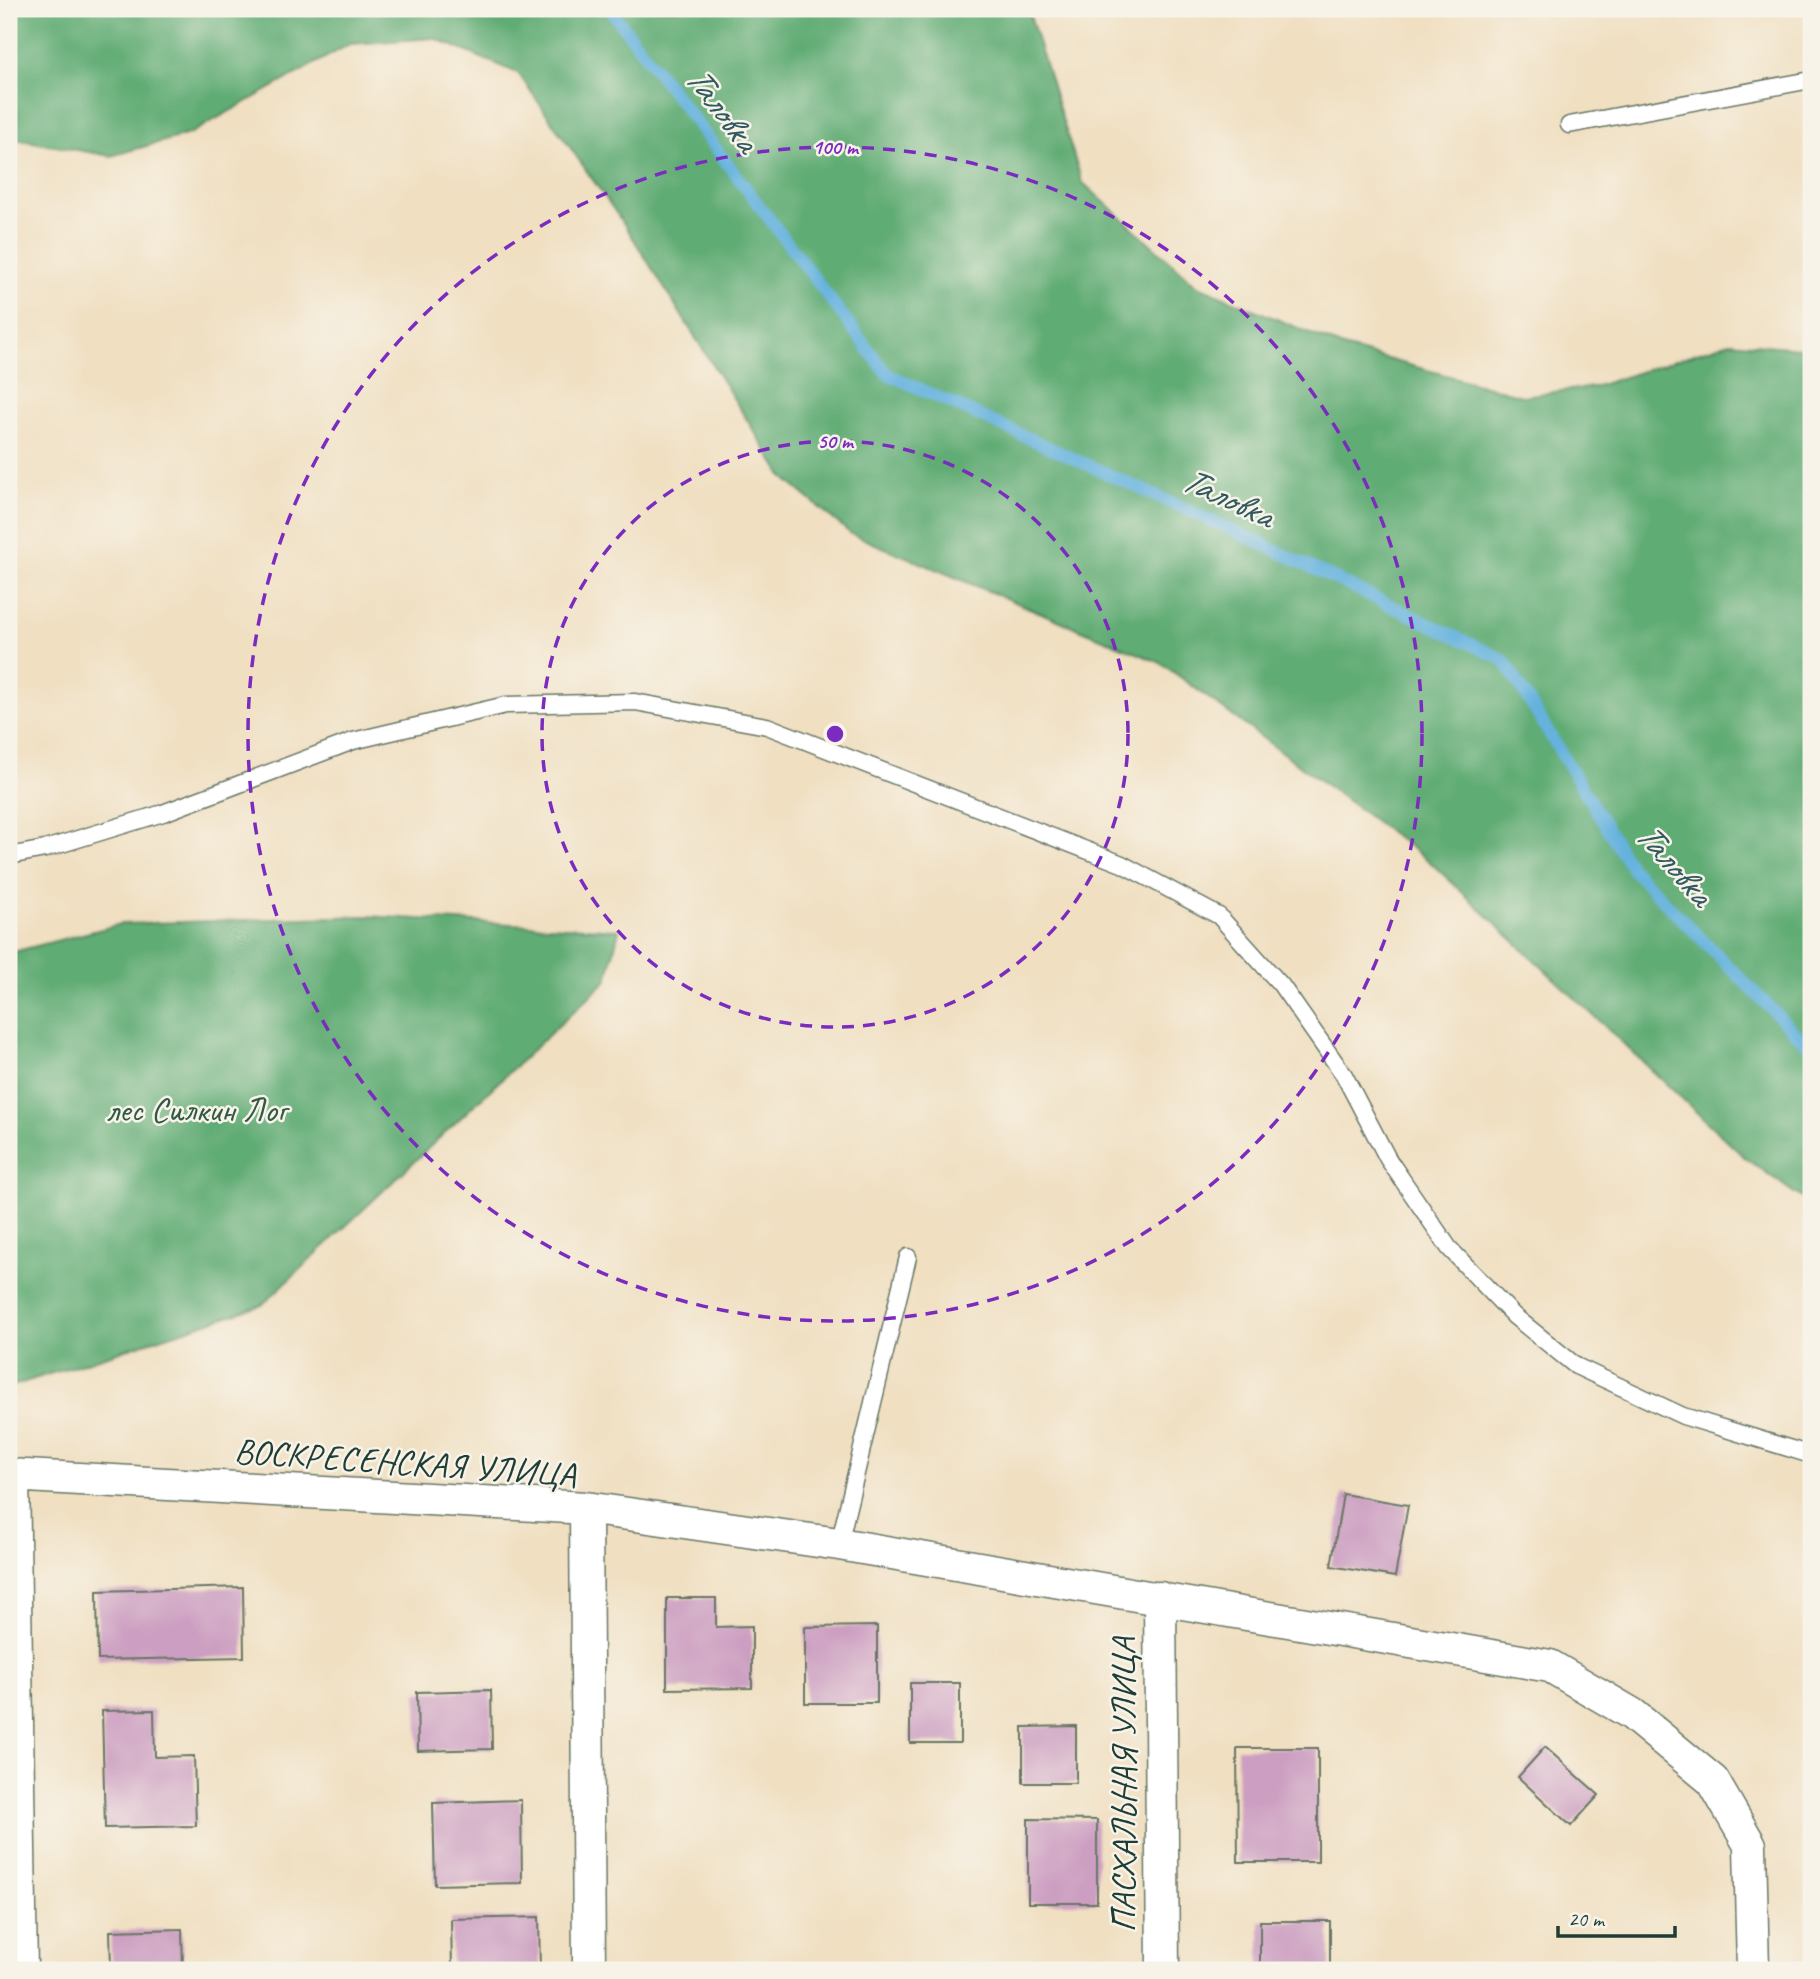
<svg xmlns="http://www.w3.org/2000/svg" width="1820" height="1979" font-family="Caveat,sans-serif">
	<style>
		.forest { fill: #61ac75; stroke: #407454; stroke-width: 2 }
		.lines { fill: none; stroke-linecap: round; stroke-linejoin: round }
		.stream { stroke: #65b2df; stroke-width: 12 }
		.building { fill: #cc9ec1 }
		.lane-casing { stroke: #687665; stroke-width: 19 }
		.street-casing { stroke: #687665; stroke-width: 35 }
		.lane { stroke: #fff; stroke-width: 16 }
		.street { stroke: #fff; stroke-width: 32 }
		.ring { fill: none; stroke: #7b2cbf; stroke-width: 3.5; stroke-dasharray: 12 9 }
		.labels { text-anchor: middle; stroke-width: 5; stroke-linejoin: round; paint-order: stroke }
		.park-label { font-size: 35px; fill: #315945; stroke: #f7f3e8 }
		.street-label { font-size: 35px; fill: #1f3d34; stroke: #f7f3e8 }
		.water-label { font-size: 37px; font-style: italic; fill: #305a5f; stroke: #f7f3e8 }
		.centre { fill: #7b2cbf; stroke: #f7f3e8; stroke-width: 3.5 }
		.ring-label { font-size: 21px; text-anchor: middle; font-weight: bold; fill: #7b2cbf; stroke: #f7f3e8; stroke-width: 5; stroke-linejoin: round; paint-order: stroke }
	</style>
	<rect width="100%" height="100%" fill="#f7f3e8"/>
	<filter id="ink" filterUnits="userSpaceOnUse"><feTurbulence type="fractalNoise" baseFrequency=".0143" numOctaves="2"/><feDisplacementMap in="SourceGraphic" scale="14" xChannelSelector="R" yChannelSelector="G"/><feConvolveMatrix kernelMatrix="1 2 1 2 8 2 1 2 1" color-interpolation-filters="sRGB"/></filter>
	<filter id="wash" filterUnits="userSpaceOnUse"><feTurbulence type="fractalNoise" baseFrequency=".00686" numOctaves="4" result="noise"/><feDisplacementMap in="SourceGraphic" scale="28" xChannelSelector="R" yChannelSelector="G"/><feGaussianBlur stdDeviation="1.57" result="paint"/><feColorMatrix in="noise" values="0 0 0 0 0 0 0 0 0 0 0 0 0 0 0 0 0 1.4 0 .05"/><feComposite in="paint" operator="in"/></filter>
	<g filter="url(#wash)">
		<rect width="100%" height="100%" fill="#f0dfc1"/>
		<path class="forest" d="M 9,9 L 1028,9 L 1082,182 L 1196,285 L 1343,347 L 1522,396 L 1594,387 L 1730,342 L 1811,349 L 1811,1205 L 1743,1156 L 1429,861 L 1161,663 L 851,534 L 783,477 L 628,230 L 518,73 L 434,38 L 350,44 L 189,134 L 111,156 L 9,138 Z
			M 365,916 L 619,930 L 607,980 L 262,1305 L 9,1387 L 9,953 L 121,924 Z"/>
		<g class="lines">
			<path class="stream" d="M 610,9 L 887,374 L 1258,542 L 1504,660 L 1632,869 L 1811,1049"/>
		</g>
		<g id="blocks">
			<path class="building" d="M 1343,1494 L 1408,1505 L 1395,1577 L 1331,1566 Z
				M 243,1587 L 244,1657 L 98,1660 L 97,1591 Z
				M 667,1598 L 716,1598 L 716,1627 L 752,1626 L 752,1688 L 667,1689 Z
				M 877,1626 L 877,1703 L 805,1703 L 805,1627 Z
				M 910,1683 L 960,1683 L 960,1743 L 910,1743 Z
				M 491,1690 L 492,1749 L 418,1751 L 417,1692 Z
				M 154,1710 L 155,1757 L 194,1756 L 196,1826 L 105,1828 L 102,1711 Z
				M 1076,1726 L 1076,1783 L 1023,1783 L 1023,1727 Z
				M 1545,1747 L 1599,1795 L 1571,1826 L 1518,1777 Z
				M 1237,1748 L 1318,1748 L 1318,1862 L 1238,1862 Z
				M 521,1800 L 522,1883 L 435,1885 L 433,1803 Z
				M 1028,1819 L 1097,1820 L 1097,1903 L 1028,1903 Z
				M 539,1917 L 540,1970 L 452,1970 L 451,1919 Z
				M 1260,1921 L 1330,1921 L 1330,1970 L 1260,1970 Z
				M 182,1929 L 183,1970 L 111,1970 L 110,1931 Z"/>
		</g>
	</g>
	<g filter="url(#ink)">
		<use href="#blocks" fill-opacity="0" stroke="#687665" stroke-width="2"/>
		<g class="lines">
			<g class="lane-casing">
				<path id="lane" d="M 1569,125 L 1811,80
					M 9,856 L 45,849 L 163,813 L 353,741 L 506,705 L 635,702 L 767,726 L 1122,864 L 1219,916 L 1281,985 L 1344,1075 L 1388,1159 L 1449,1248 L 1514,1316 L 1576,1366 L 1683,1416 L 1811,1455
					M 839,1544 L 908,1257"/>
			</g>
			<g class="street-casing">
				<path id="street" d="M 9,1475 L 586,1508 L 589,1970
					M 13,1475 L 21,1970
					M 586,1508 L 839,1544 L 1550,1666 L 1632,1714 L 1713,1781 L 1750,1845 L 1753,1970
					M 1160,1598 L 1163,1970"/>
			</g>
			<use href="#lane" class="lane"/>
			<use href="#street" class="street"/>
		</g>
	</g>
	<g class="ring">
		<circle cx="835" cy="734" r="293"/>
		<circle cx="835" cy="734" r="587"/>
	</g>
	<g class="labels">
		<g class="park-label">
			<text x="196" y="1121">лес Силкин Лог</text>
		</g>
		<g class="street-label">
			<text transform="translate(405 1462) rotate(4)" y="12">ВОСКРЕСЕНСКАЯ УЛИЦА</text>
			<text transform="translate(1123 1785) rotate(-90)" y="12">ПАСХАЛЬНАЯ УЛИЦА</text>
		</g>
		<g class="water-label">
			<text transform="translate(723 108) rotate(53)" y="13">Таловка</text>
			<text transform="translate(1228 496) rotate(25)" y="13">Таловка</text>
			<text transform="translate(1675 863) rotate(49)" y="13">Таловка</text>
		</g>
	</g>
	<circle cx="835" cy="734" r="10" class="centre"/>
	<g class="ring-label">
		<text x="835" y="154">100 m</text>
		<text x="835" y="448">50 m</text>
	</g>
	<rect width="1820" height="1979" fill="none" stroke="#f7f3e8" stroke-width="35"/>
	<path d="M1558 1926v10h117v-10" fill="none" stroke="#1f3d34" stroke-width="3.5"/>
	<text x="1568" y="1926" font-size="21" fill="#1f3d34" stroke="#f7f3e8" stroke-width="5" paint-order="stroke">20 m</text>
</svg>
